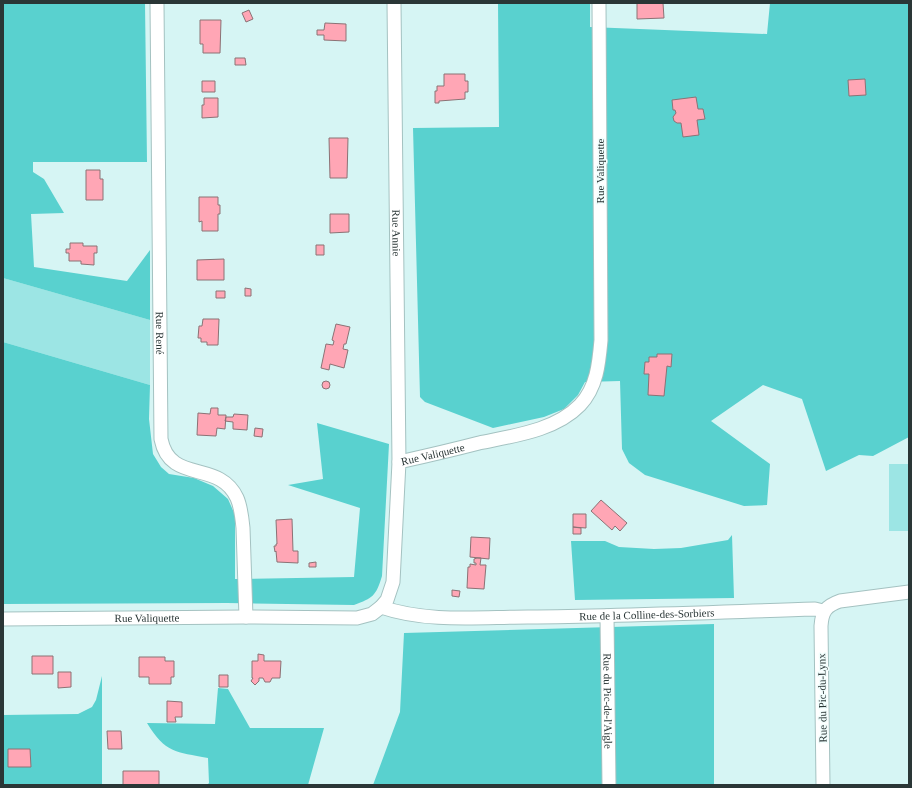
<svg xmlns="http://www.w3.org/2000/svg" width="912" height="788" font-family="'Times New Roman',serif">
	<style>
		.green { fill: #9ce5e4 }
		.forest { fill: #59d1cf }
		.building { fill: #ffa6b5; stroke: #8b7275 }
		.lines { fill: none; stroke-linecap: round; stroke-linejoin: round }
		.street-casing { stroke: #a4c2c1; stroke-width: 15 }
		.street { stroke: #fff; stroke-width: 13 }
		.labels { text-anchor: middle; stroke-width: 3; stroke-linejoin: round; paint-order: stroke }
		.street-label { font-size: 11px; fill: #2a3636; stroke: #f2fefd }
	</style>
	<rect width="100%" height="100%" fill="#d6f5f4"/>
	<path class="green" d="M 3,278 L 150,320 L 150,385 L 3,342 Z
		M 889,464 L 909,464 L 909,531 L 889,531 Z"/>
	<path class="forest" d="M 3,3 L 145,3 L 147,162 L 33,162 L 33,172 L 44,179 L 64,213 L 31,214 L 34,267 L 127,281 L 150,250 L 150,320 L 3,278 Z
		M 498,3 L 590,3 L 590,27 L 767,34 L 770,3 L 909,3 L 909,437 L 873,456 L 859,455 L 826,471 L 802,399 L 763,385 L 711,421 L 770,464 L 767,505 L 744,506 L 645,475 L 629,463 L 622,449 L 620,381 L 585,382 L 578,395 L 564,409 L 544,417 L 493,428 L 425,402 L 420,397 L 413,128 L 499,127 Z
		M 3,342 L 150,385 L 149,419 L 153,454 L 161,467 L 169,474 L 194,478 L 213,486 L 228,499 L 235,515 L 235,579 L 354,577 L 360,508 L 288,485 L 323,479 L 317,423 L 389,444 L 382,576 C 376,596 373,598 354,605 L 227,603 L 3,604 Z
		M 732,535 L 734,598 L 575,600 L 571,541 L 605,541 L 619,547 L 654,549 L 681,548 L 728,540 Z
		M 714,624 L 714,785 L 373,785 L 400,712 L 404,633 Z
		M 102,676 L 102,785 L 3,785 L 3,715 L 78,714 L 92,707 L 96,700 Z
		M 218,688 L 228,689 L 250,728 L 324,728 L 308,785 L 207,785 L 209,783 L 208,758 C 176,752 165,753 147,723 L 215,724 Z"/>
	<path class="building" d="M 637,3 L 663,3 L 664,18 L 637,19 Z
		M 249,10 L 253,19 L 246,22 L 242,13 Z
		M 200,20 L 221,20 L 220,53 L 203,53 L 203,44 L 200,44 Z
		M 325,23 L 346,24 L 346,41 L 324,40 L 324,35 L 317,35 L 317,30 L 324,30 Z
		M 235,58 L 245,58 L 246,65 L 235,65 Z
		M 444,74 L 465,74 L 465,81 L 468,81 L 468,92 L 465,92 L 465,99 L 439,101 L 439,103 L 435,103 L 435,91 L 437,91 L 437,86 L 444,86 Z
		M 865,79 L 866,95 L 849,96 L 848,80 Z
		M 202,81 L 215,81 L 215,92 L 202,92 Z
		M 696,97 L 698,109 L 703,109 L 705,119 L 697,120 L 699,135 L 683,137 L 681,123 L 677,123 L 674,121 L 673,117 L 676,113 L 675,110 L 673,110 L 672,100 Z
		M 204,98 L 218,98 L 218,117 L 202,118 L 202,105 L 204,105 Z
		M 329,138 L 348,138 L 347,178 L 330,178 Z
		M 86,170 L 100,170 L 100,179 L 103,179 L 103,200 L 86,200 Z
		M 199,197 L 218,197 L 218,205 L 220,205 L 220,214 L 218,214 L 218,231 L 202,231 L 202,221 L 199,222 Z
		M 330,214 L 349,214 L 349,232 L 330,233 Z
		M 70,243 L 83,243 L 83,246 L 97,246 L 97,253 L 94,253 L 94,265 L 81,264 L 81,261 L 69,261 L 69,253 L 66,253 L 66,249 L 70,249 Z
		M 316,245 L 324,245 L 324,255 L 316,255 Z
		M 224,259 L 224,280 L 197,280 L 197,260 Z
		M 245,288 L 251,289 L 251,296 L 245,296 Z
		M 216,291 L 225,291 L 225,298 L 216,298 Z
		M 203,319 L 219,319 L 218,345 L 207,345 L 207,342 L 201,342 L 201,338 L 198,338 L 199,326 L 202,326 Z
		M 336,324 L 350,327 L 346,344 L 344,344 L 343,349 L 348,350 L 344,368 L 330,364 L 329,370 L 321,368 L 326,344 L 333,345 L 334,341 L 332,340 Z
		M 657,354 L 672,354 L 671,367 L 667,366 L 664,396 L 648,395 L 649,374 L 644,374 L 645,362 L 649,362 L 649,357 L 657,357 Z
		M322 385a4 4 0 1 1 8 0a4 4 0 1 1-8 0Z
		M 211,408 L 218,408 L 218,415 L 226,415 L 225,429 L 217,428 L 216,436 L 197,435 L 198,413 L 210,414 Z
		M 234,414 L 248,415 L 247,430 L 233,429 L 233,422 L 225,421 L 226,417 L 233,417 Z
		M 255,428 L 263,429 L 262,437 L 254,436 Z
		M 601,500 L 627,523 L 620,531 L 615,526 L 612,530 L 591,511 Z
		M 573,514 L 586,514 L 586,528 L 573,527 Z
		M 292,519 L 293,551 L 298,551 L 298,563 L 277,562 L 276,551 L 275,552 L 274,546 L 276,546 L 276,544 L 277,544 L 276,520 Z
		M 573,527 L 581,528 L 581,534 L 573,534 Z
		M 471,537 L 490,538 L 489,559 L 470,557 Z
		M 477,558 L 481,558 L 480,565 L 486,565 L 484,589 L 467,588 L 468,567 L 470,567 L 470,564 L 476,565 L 476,563 L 474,563 L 474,559 Z
		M 316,562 L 316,567 L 309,567 L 309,563 Z
		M 452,590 L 460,591 L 459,597 L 452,596 Z
		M 258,654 L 264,655 L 264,661 L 281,661 L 280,678 L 272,678 L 270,682 L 265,682 L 263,678 L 259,678 L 259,681 L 255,685 L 251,681 L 253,678 L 252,678 L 252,661 L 258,661 Z
		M 32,656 L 53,656 L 53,674 L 32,674 Z
		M 139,657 L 165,657 L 165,661 L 174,661 L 174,677 L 171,677 L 171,684 L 149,684 L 149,677 L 139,677 Z
		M 58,672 L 71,672 L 71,687 L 58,688 Z
		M 219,675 L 228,675 L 228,687 L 219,687 Z
		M 167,701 L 182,702 L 182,717 L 175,717 L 176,722 L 167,722 Z
		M 107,731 L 121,731 L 122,749 L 108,749 Z
		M 8,749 L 30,749 L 31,767 L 8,767 Z
		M 123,771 L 159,771 L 159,785 L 123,785 Z"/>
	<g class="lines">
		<g class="street-casing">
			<g id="street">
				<path id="s1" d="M 157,3 L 161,439 C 170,485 219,459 237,498 C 241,507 242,518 243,528 L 246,617"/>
				<path id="s2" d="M 394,3 L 399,462"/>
				<path id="s3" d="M 381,607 C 428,623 480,617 528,617 C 624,616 719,612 815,609 L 823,611"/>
				<path id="s4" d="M 607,616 L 609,785"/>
				<path id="s5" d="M 3,619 L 246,617 L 357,618 L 372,614 L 381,607 L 387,600 L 393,582 L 399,462 C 426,456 452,450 479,443 C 512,436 555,431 580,405 C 597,387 599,363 601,340 L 599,3"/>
				<path d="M 823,785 L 821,626 C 822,611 826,606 840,601 L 909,592"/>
			</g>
		</g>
		<use href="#street" class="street"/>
	</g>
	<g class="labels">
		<g class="street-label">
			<text transform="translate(600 171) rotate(-90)" y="4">Rue Valiquette</text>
			<text dy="4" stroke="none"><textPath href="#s2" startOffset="230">Rue Annie</textPath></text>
			<text dy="4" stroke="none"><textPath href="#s1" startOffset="330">Rue René</textPath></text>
			<text dy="4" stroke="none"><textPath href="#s5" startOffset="564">Rue Valiquette</textPath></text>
			<text dy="4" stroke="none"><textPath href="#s3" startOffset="267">Rue de la Colline-des-Sorbiers</textPath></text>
			<text dy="4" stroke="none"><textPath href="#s5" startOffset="144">Rue Valiquette</textPath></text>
			<text transform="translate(822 698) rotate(-91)" y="4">Rue du Pic-du-Lynx</text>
			<text dy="4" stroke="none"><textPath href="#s4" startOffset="85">Rue du Pic-de-l'Aigle</textPath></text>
		</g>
	</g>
	<rect width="912" height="788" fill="none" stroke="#2a3636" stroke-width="8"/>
</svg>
